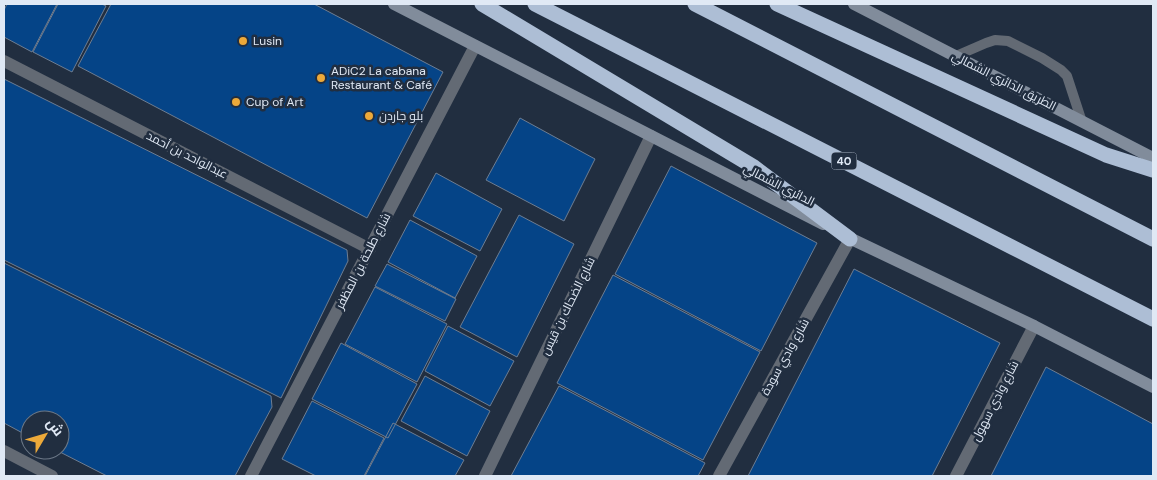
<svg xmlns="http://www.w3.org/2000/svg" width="1157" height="480" font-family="'DM Sans',Cairo,sans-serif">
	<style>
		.building { fill: #054487; stroke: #6d7d92 }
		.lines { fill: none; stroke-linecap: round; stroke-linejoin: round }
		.lane { stroke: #636a74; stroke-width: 10 }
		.street { stroke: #636a74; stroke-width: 12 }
		.secondary { stroke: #818c9b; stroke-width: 12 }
		.highway { stroke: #adbed5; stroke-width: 15 }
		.poi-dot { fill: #eca93a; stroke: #212e40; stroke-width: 2 }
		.labels { text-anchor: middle; stroke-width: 5; stroke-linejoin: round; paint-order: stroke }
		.shield { fill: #212e40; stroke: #a7b1bf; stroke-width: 1 }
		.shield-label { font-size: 11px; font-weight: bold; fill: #e0e9f5 }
		.poi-label { font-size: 12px; fill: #e0e9f5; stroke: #212e40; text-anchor: start }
		.street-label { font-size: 12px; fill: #e0e9f5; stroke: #212e40 }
	</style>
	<rect width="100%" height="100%" fill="#212e40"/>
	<path class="building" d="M 7,4 L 57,4 L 32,52 L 4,37 L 4,10 Z
		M 58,4 L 102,4 L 106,6 L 72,72 L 33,52 Z
		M 111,4 L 314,4 L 443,72 L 367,218 L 78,66 Z
		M 4,79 L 347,250 L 348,261 L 281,398 L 4,260 Z
		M 520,118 L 595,159 L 564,221 L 486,180 Z
		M 671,166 L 817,243 L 761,351 L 615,274 Z
		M 436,173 L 502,209 L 480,251 L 413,216 Z
		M 519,215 L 574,244 L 517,357 L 460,327 Z
		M 410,220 L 477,256 L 455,298 L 388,262 Z
		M 4,263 L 271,396 L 272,407 L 235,476 L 107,476 L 56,450 L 60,450 L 60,420 L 30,420 L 30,437 L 4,423 Z
		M 387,264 L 456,299 L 445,321 L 375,286 Z
		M 854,269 L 1000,343 L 932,476 L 748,476 Z
		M 613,275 L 760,352 L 703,460 L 557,383 Z
		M 375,287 L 447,324 L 417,382 L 345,344 Z
		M 448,326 L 514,361 L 490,406 L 425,371 Z
		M 341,343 L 417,384 L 388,438 L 312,399 Z
		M 1046,367 L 1153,424 L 1153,476 L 991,476 Z
		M 425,376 L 490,411 L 467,456 L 401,421 Z
		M 559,386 L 705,463 L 698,476 L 511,476 Z
		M 312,401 L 384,438 L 364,476 L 316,476 L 282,459 Z
		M 393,423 L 464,460 L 455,476 L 365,476 Z"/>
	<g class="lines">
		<path class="lane" d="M 956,56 L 986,43 L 995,40 L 1008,41 L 1042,58 L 1061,70 L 1067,76 L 1082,122"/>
		<path class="street" d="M 4,61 L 370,249
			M 4,451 L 52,476
			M 251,476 L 475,46
			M 485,476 L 651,136
			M 719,476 L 850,239
			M 956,476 L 1034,326"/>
		<path class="secondary" d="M 394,4 L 823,224
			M 854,4 L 1153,158
			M 843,235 L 1034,326 L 1153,387"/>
		<path class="highway" d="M 482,4 L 754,167 L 850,239
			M 535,4 L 1153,319
			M 695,4 L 1153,239
			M 777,4 L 1106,155 L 1153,170"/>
	</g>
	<g class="poi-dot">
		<circle cx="243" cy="41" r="5"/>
		<circle cx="321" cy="78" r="5"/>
		<circle cx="236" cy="102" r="5"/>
		<circle cx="369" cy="116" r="5"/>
	</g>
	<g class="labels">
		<rect class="shield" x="831.5" y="152.5" width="25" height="17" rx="4"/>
		<g class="shield-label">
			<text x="844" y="165">40</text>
		</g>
		<g class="poi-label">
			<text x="253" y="45">Lusin</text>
			<text x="331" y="75">ADiC2 La cabana<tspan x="331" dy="14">Restaurant &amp; Café</tspan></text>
			<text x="246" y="106">Cup of Art</text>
			<text x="379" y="120">بلو جاردن</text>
		</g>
		<g class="street-label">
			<text transform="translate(1004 81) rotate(27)" y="4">الطريق الدائري الشمالي</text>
			<text transform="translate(187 155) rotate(27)" y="4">عبدالواحد بن أحمد</text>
			<text transform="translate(779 185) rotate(27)" y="4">الدائري الشمالي</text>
			<text transform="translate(363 261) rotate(-63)" y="4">شارع طلحة بن المظفر</text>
			<text transform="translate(568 306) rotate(-64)" y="4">شارع الضحاك بن قيس</text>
			<text transform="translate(785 357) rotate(-61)" y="4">شارع وادي سودة</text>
			<text transform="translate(995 401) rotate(-63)" y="4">شارع وادي سهول</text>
		</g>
	</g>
	<rect width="1157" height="480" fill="none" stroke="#e0e9f5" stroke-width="10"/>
	<g transform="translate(45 435) rotate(52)"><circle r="24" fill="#212e40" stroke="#6d7988"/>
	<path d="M0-4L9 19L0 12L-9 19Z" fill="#eca93a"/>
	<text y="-8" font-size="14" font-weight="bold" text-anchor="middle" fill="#e0e9f5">ش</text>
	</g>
</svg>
